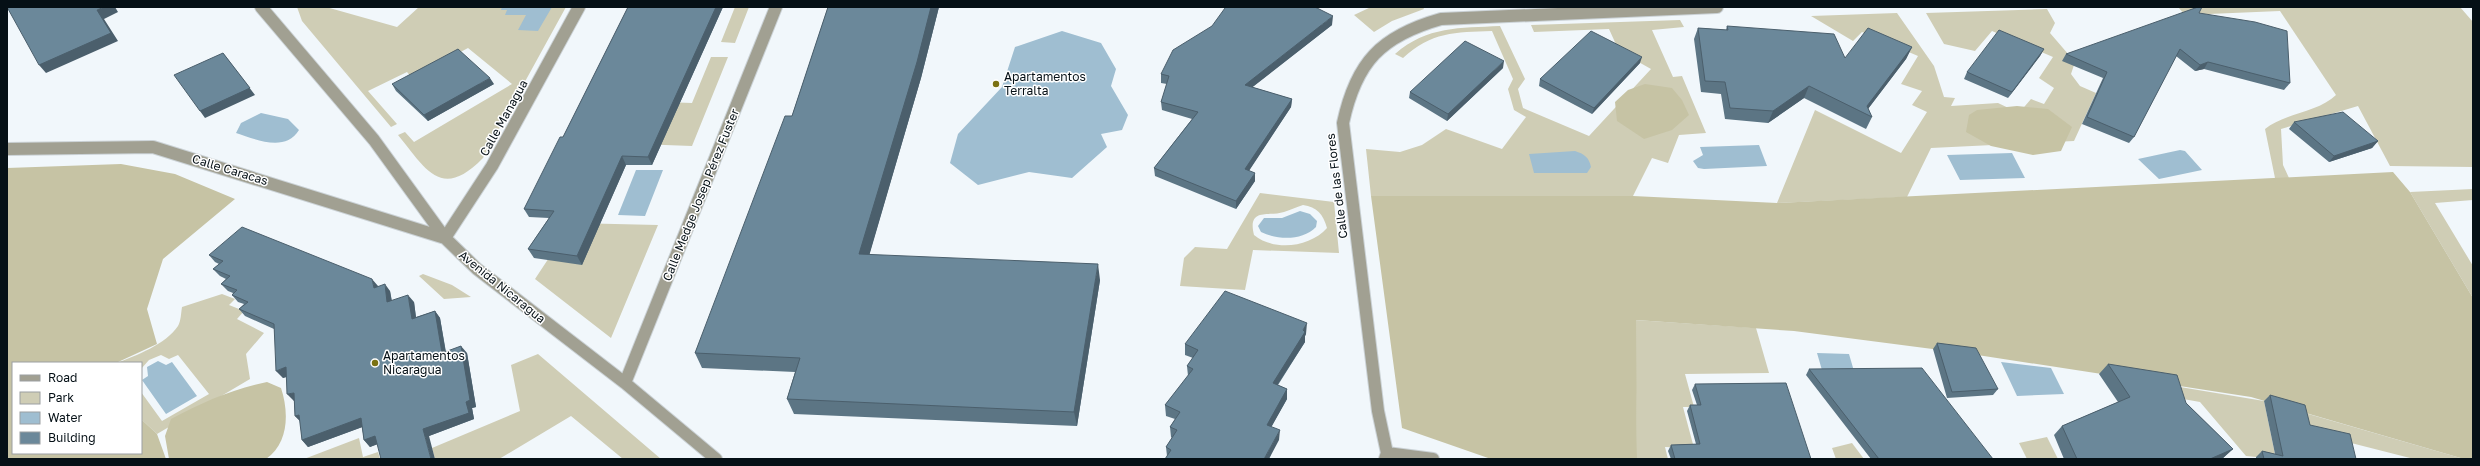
<svg xmlns="http://www.w3.org/2000/svg" width="2480" height="466" font-family="'Golos Text',sans-serif">
	<style>
		.green { fill: #cfcdb5; fill-rule: evenodd }
		.forest { fill: #c6c3a4 }
		.water { fill: #9fbed1 }
		.lines { fill: none; stroke-linecap: round; stroke-linejoin: round }
		.street-casing { stroke: #cbd2d6; stroke-width: 14 }
		.street { stroke: #a1a092; stroke-width: 12 }
		.wall { fill: #5c7584 }
		.shaded-wall { fill: #4b5f6c }
		.building { fill: #6b889a; stroke: #4b5f6c }
		.poi-dot { fill: #7b7213; stroke: #fff; stroke-width: 1.5 }
		.labels { text-anchor: middle; stroke-width: 3; stroke-linejoin: round; paint-order: stroke }
		.poi-label { font-size: 12px; fill: #051016; stroke: #fff; text-anchor: start }
		.street-label { font-size: 12px; fill: #051016; stroke: #fff }
	</style>
	<rect width="100%" height="100%" fill="#f1f7fb"/>
	<path class="green" d="M 297,7 L 326,7 L 397,27 L 419,7 L 566,7 L 483,158 C 441,201 426,169 398,135 L 405,132 L 414,142 L 512,84 L 468,48 L 412,78 L 407,72 L 368,91 L 397,124 L 391,127 L 302,21 Z
		M 735,7 L 749,7 L 735,43 L 721,42 Z
		M 1371,7 L 1423,7 L 1424,9 L 1392,21 L 1374,32 L 1354,15 Z
		M 2178,7 L 2460,7 L 2473,22 L 2473,167 L 2390,166 L 2358,106 L 2281,129 L 2283,165 L 2289,178 L 2275,178 L 2265,129 C 2285,113 2319,112 2336,95 L 2280,11 L 2185,15 Z
		M 2047,9 L 2055,23 L 2050,33 L 2075,62 L 2071,74 L 2080,86 L 2096,93 L 2074,141 L 1931,148 L 1907,197 L 1777,203 L 1815,110 L 1901,153 L 1927,112 L 1912,105 L 1922,91 L 1901,84 L 1918,56 L 1862,32 L 1853,41 L 1811,16 L 1897,13 L 1934,66 L 1944,97 L 1955,98 L 1951,106 L 1998,103 L 2019,113 L 2031,99 L 2044,104 L 2054,88 L 2039,78 L 2053,57 L 1992,31 L 1975,51 L 1944,44 L 1926,13 Z
		M 1680,20 L 1684,27 L 1652,30 L 1673,77 L 1682,76 L 1706,133 L 1679,135 L 1668,163 L 1652,158 L 1633,196 L 1371,196 L 1366,149 L 1400,152 L 1422,145 L 1446,129 L 1502,149 L 1526,117 L 1514,110 L 1508,89 L 1513,79 L 1492,31 C 1455,32 1431,32 1403,58 L 1395,54 C 1427,26 1460,28 1500,26 L 1525,79 L 1518,89 L 1523,108 L 1589,136 L 1651,69 L 1619,51 L 1609,29 L 1534,32 L 1531,25 Z
		M 711,57 L 728,57 L 692,146 L 638,144 L 636,101 L 692,103 Z
		M 2473,189 L 2473,200 L 2435,203 L 2473,266 L 2473,298 L 2410,192 Z
		M 1260,193 L 1334,202 L 1339,253 L 1253,250 L 1245,290 L 1180,286 L 1184,258 L 1195,247 L 1227,249 ZM 1303,205 C 1317,207 1323,214 1327,228 C 1310,247 1275,252 1254,235 C 1247,207 1269,217 1284,212 C 1291,210 1296,207 1303,205 Z
		M 572,223 L 658,225 L 611,338 L 535,279 Z
		M 423,274 L 452,285 L 471,297 L 444,299 L 419,276 Z
		M 222,294 L 235,299 L 229,305 L 244,311 L 237,319 L 264,333 L 246,354 L 250,379 L 157,434 L 141,419 L 141,392 L 162,421 L 209,394 L 178,355 L 169,359 L 161,355 L 149,360 L 141,369 L 141,363 L 116,363 C 136,356 166,344 178,326 C 181,321 181,313 182,307 Z
		M 1635,320 L 1756,328 L 1769,373 L 1685,374 L 1694,407 L 1683,407 L 1694,448 L 1665,447 L 1668,459 L 1637,459 Z
		M 538,354 L 661,459 L 623,459 L 571,416 L 499,459 L 435,459 L 432,448 L 520,411 L 511,365 Z
		M 2168,385 L 2264,401 L 2276,459 L 2246,456 L 2200,402 L 2172,397 Z
		M 2298,411 L 2464,459 L 2414,459 L 2304,431 Z
		M 2047,437 L 2058,459 L 2027,459 L 2019,443 Z
		M 359,438 L 363,457 L 378,452 L 380,459 L 304,459 Z
		M 1852,443 L 1864,459 L 1836,459 L 1832,448 Z"/>
	<path class="forest" d="M 1645,84 L 1672,88 L 1682,100 L 1689,115 L 1672,130 L 1644,139 L 1617,121 L 1615,102 L 1628,90 Z
		M 2017,106 L 2048,109 L 2072,127 L 2061,151 L 2033,155 L 1991,146 L 1966,132 L 1969,115 L 1977,110 Z
		M 121,164 L 175,174 L 235,199 L 163,259 L 147,309 L 157,344 L 116,363 L 13,363 L 13,453 L 141,453 L 141,419 L 157,434 L 166,459 L 7,459 L 7,168 Z
		M 2393,172 L 2410,192 L 2473,298 L 2473,459 L 2464,459 L 2251,397 L 1971,354 L 1794,331 L 1636,320 L 1637,459 L 1491,459 L 1402,428 L 1371,196 L 1633,196 L 1777,203 Z
		M 267,382 L 281,388 C 289,412 289,443 266,459 L 169,459 L 165,436 L 171,419 C 203,402 232,389 267,382 Z"/>
	<path class="water" d="M 502,7 L 552,7 L 538,31 L 518,30 L 526,15 L 505,15 L 507,10 L 501,10 Z
		M 1062,31 L 1101,43 L 1116,69 L 1111,86 L 1128,115 L 1122,130 L 1101,134 L 1107,147 L 1072,178 L 1029,172 L 978,185 L 950,163 L 958,134 L 1002,87 L 1015,47 Z
		M 261,113 L 288,119 L 299,130 C 285,153 255,139 236,133 L 241,123 Z
		M 1759,145 L 1767,166 L 1704,169 L 1698,168 L 1693,161 L 1703,155 L 1700,147 Z
		M 2180,150 L 2185,151 L 2202,170 L 2159,179 L 2138,159 Z
		M 1575,151 C 1584,154 1589,157 1591,167 L 1587,173 L 1534,173 L 1529,154 Z
		M 2012,153 L 2025,178 L 1960,180 L 1947,155 Z
		M 636,170 L 663,170 L 645,216 L 618,215 Z
		M 1300,211 L 1310,214 L 1317,221 L 1316,227 C 1302,241 1278,240 1261,232 L 1258,226 L 1264,218 L 1282,218 Z
		M 1817,353 L 1849,354 L 1863,402 L 1831,401 Z
		M 158,361 L 166,365 L 172,362 L 197,396 L 166,414 L 142,380 L 148,376 L 147,367 Z
		M 2001,362 L 2051,368 L 2064,394 L 2017,396 Z"/>
	<g class="lines">
		<g class="street-casing">
			<path id="street" d="M 261,7 L 374,140 L 445,238 L 477,269 L 625,383 L 716,459
				M 7,149 L 153,147 L 445,238
				M 445,238 L 492,166 L 579,7
				M 625,383 L 776,7
				M 1387,453 L 1433,459
				M 1385,459 L 1387,453 L 1378,411 L 1343,123 C 1356,62 1381,36 1441,19 L 1717,7"/>
		</g>
		<use href="#street" class="street"/>
	</g>
	<path class="wall" d="M 628,7 L 723,7 L 652,165 L 626,165 L 582,265 L 534,258 L 528,249 L 549,218 L 529,217 L 524,209 L 563,137 Z
		M 828,7 L 939,7 L 921,78 L 869,255 L 1100,280 L 1077,426 L 794,414 L 787,399 L 795,372 L 702,368 L 695,353 L 792,116 Z
		M 2199,13 L 2290,83 L 2284,90 L 2204,69 L 2195,71 L 2176,56 L 2134,137 L 2129,143 L 2082,124 L 2103,78 L 2062,61 L 2066,54 Z
		M 1332,25 L 1252,87 L 1292,99 L 1291,107 L 1249,170 L 1255,181 L 1236,209 L 1155,176 L 1154,168 L 1192,119 L 1162,110 L 1161,102 L 1167,84 L 1161,83 L 1161,74 L 1212,26 Z
		M 1727,26 L 1845,58 L 1912,47 L 1906,59 L 1868,109 L 1872,117 L 1866,129 L 1804,98 L 1768,123 L 1725,119 L 1721,94 L 1701,92 L 1694,39 L 1698,28 L 1726,30 Z
		M 2044,49 L 2040,56 L 2008,98 L 1964,79 L 1967,72 Z
		M 1640,63 L 1592,114 L 1539,86 L 1540,79 Z
		M 1503,68 L 1447,121 L 1409,98 L 1410,92 Z
		M 392,84 L 494,84 L 428,121 L 396,91 Z
		M 2294,122 L 2378,141 L 2372,148 L 2329,162 L 2289,129 Z
		M 209,255 L 378,286 L 390,291 L 392,301 L 414,302 L 416,317 L 435,311 L 440,318 L 446,352 L 467,353 L 476,407 L 472,408 L 474,419 L 429,436 L 377,444 L 370,447 L 364,440 L 362,427 L 308,447 L 302,440 L 300,421 L 295,416 L 294,401 L 287,377 L 283,378 L 274,329 L 245,316 L 239,309 L 244,304 L 238,302 L 232,295 L 233,293 L 228,291 L 221,284 L 226,279 L 220,276 L 213,269 L 219,264 L 215,262 Z
		M 1306,334 L 1305,336 L 1305,342 L 1278,385 L 1287,389 L 1287,399 L 1271,427 L 1279,440 L 1167,456 L 1166,447 L 1172,438 L 1171,437 L 1170,427 L 1175,419 L 1166,416 L 1165,405 L 1188,376 L 1187,366 L 1193,358 L 1185,355 L 1185,344 Z
		M 1937,343 L 1998,389 L 1993,395 L 1947,398 L 1933,349 Z
		M 2108,364 L 2186,403 L 2233,449 L 2223,458 L 2221,459 L 2064,459 L 2054,435 L 2062,426 L 2118,402 L 2099,374 Z
		M 1809,369 L 1993,459 L 1871,459 L 1806,375 Z
		M 1695,384 L 1811,459 L 1671,459 L 1668,451 L 1671,445 L 1696,444 L 1687,411 L 1690,405 L 1697,405 L 1692,390 Z
		M 2270,395 L 2310,425 L 2356,459 L 2256,459 L 2256,457 L 2262,451 L 2275,454 L 2264,401 Z"/>
	<path class="shaded-wall" d="M 104,7 L 115,7 L 118,12 L 104,19 L 118,41 L 46,73 L 39,65 L 97,10 Z
		M 716,7 L 723,7 L 652,165 L 648,157 Z
		M 931,7 L 939,7 L 921,78 L 865,270 L 859,254 Z
		M 1333,16 L 1332,25 L 1245,93 L 1245,85 Z
		M 1912,47 L 1906,59 L 1864,114 L 1867,106 Z
		M 2044,49 L 2040,56 L 2008,98 L 2012,92 Z
		M 223,53 L 255,95 L 205,118 L 200,111 Z
		M 1642,57 L 1640,63 L 1592,114 L 1594,108 Z
		M 1504,61 L 1503,68 L 1447,121 L 1448,114 Z
		M 2208,62 L 2204,69 L 2195,71 L 2200,65 Z
		M 490,78 L 494,84 L 428,121 L 424,115 Z
		M 1809,86 L 1804,98 L 1768,123 L 1773,111 Z
		M 1292,99 L 1291,107 L 1245,177 L 1245,169 Z
		M 2378,141 L 2372,148 L 2329,162 L 2334,156 Z
		M 622,156 L 626,165 L 582,265 L 577,256 Z
		M 1255,173 L 1255,181 L 1236,209 L 1236,201 Z
		M 1098,264 L 1100,280 L 1077,426 L 1074,412 Z
		M 372,279 L 378,286 L 379,295 L 374,288 Z
		M 385,284 L 390,291 L 393,310 L 387,302 Z
		M 408,295 L 414,302 L 417,326 L 412,319 Z
		M 435,311 L 440,318 L 447,360 L 442,353 Z
		M 1307,323 L 1306,334 L 1305,336 L 1305,342 L 1272,393 L 1273,383 Z
		M 461,346 L 467,353 L 476,407 L 472,408 L 474,419 L 429,436 L 435,459 L 431,459 L 423,429 L 466,402 Z
		M 286,367 L 293,374 L 283,378 L 276,371 Z
		M 1287,389 L 1287,399 L 1267,435 L 1267,425 Z
		M 294,393 L 294,401 L 287,394 Z
		M 299,415 L 302,423 L 295,416 Z
		M 361,418 L 368,425 L 308,447 L 302,440 Z
		M 1280,430 L 1279,440 L 1269,459 L 1264,459 Z
		M 375,436 L 381,443 L 370,447 L 364,440 Z
		M 2233,449 L 2223,458 L 2221,459 L 2210,459 Z"/>
	<path class="building" d="M 7,7 L 104,7 L 97,10 L 111,33 L 39,65 Z
		M 628,7 L 716,7 L 648,157 L 622,156 L 577,256 L 528,249 L 554,211 L 524,209 L 560,137 L 563,137 Z
		M 828,7 L 931,7 L 917,62 L 859,254 L 1098,264 L 1074,412 L 787,399 L 800,358 L 695,353 L 785,116 L 792,116 Z
		M 1226,7 L 1315,7 L 1333,16 L 1245,85 L 1292,99 L 1245,169 L 1255,173 L 1236,201 L 1154,168 L 1198,112 L 1161,102 L 1169,76 L 1161,74 L 1173,50 L 1212,26 L 1225,8 Z
		M 2198,7 L 2202,7 L 2199,13 L 2255,22 L 2287,31 L 2290,83 L 2208,62 L 2200,65 L 2180,49 L 2134,137 L 2087,117 L 2107,72 L 2066,54 Z
		M 1727,26 L 1834,34 L 1845,58 L 1868,28 L 1912,47 L 1867,106 L 1872,117 L 1809,86 L 1773,111 L 1730,108 L 1725,82 L 1705,81 L 1698,28 L 1728,30 Z
		M 1999,30 L 2044,49 L 2012,92 L 1967,72 Z
		M 1591,31 L 1642,57 L 1594,108 L 1540,79 Z
		M 1465,41 L 1504,61 L 1448,114 L 1410,92 Z
		M 458,49 L 490,78 L 424,115 L 392,84 Z
		M 223,53 L 250,88 L 200,111 L 174,75 Z
		M 2343,112 L 2378,141 L 2334,156 L 2294,122 Z
		M 242,227 L 372,279 L 374,288 L 385,284 L 387,302 L 408,295 L 412,319 L 435,311 L 442,353 L 461,346 L 470,400 L 466,402 L 469,413 L 423,429 L 431,459 L 381,459 L 375,436 L 364,440 L 361,418 L 302,440 L 299,415 L 295,416 L 294,393 L 287,394 L 286,367 L 276,371 L 274,324 L 239,309 L 248,302 L 232,295 L 237,290 L 221,284 L 230,276 L 213,269 L 223,261 L 209,255 Z
		M 1225,291 L 1307,323 L 1303,330 L 1305,332 L 1273,383 L 1287,389 L 1267,425 L 1280,430 L 1264,459 L 1165,459 L 1171,450 L 1166,447 L 1177,430 L 1170,427 L 1180,412 L 1165,405 L 1193,369 L 1187,366 L 1198,350 L 1185,344 Z
		M 1937,343 L 1976,348 L 1998,389 L 1952,392 Z
		M 2108,364 L 2177,375 L 2186,403 L 2233,449 L 2210,459 L 2077,459 L 2062,426 L 2130,397 Z
		M 1922,368 L 1993,459 L 1879,459 L 1809,369 Z
		M 1786,383 L 1811,459 L 1675,459 L 1671,445 L 1700,444 L 1690,405 L 1701,405 L 1695,384 Z
		M 2270,395 L 2305,405 L 2310,425 L 2350,434 L 2356,459 L 2264,459 L 2262,451 L 2283,456 Z"/>
	<g class="poi-dot">
		<circle cx="996" cy="84" r="4"/>
		<circle cx="375" cy="363" r="4"/>
	</g>
	<g class="labels">
		<g class="poi-label">
			<text x="1004" y="81">Apartamentos<tspan x="1004" dy="14">Terralta</tspan></text>
			<text x="383" y="360">Apartamentos<tspan x="383" dy="14">Nicaragua</tspan></text>
		</g>
		<g class="street-label">
			<text transform="translate(504 118) rotate(-61)" y="4">Calle Managua</text>
			<text transform="translate(230 170) rotate(17)" y="4">Calle Caracas</text>
			<text transform="translate(1337 186) rotate(-97)" y="4">Calle de las Flores</text>
			<text transform="translate(701 195) rotate(-68)" y="4">Calle Medge Josep Pérez Fuster</text>
			<text transform="translate(502 287) rotate(39)" y="4">Avenida Nicaragua</text>
		</g>
	</g>
	<rect width="2480" height="466" fill="none" stroke="#051016" stroke-width="16"/>
	<rect x="12" y="362" width="130" height="92" fill="#ffffff" stroke="#9b9fa2"/>
	<rect x="20" y="375" width="20" height="6" fill="#a1a092" stroke="#9b9fa2"/>
	<text x="48" y="382" font-size="12" fill="#051016">Road</text>
	<rect x="20" y="392" width="20" height="12" fill="#cfcdb5" stroke="#9b9fa2"/>
	<text x="48" y="402" font-size="12" fill="#051016">Park</text>
	<rect x="20" y="412" width="20" height="12" fill="#9fbed1" stroke="#9b9fa2"/>
	<text x="48" y="422" font-size="12" fill="#051016">Water</text>
	<rect x="20" y="432" width="20" height="12" fill="#6b889a" stroke="#9b9fa2"/>
	<text x="48" y="442" font-size="12" fill="#051016">Building</text>
</svg>
